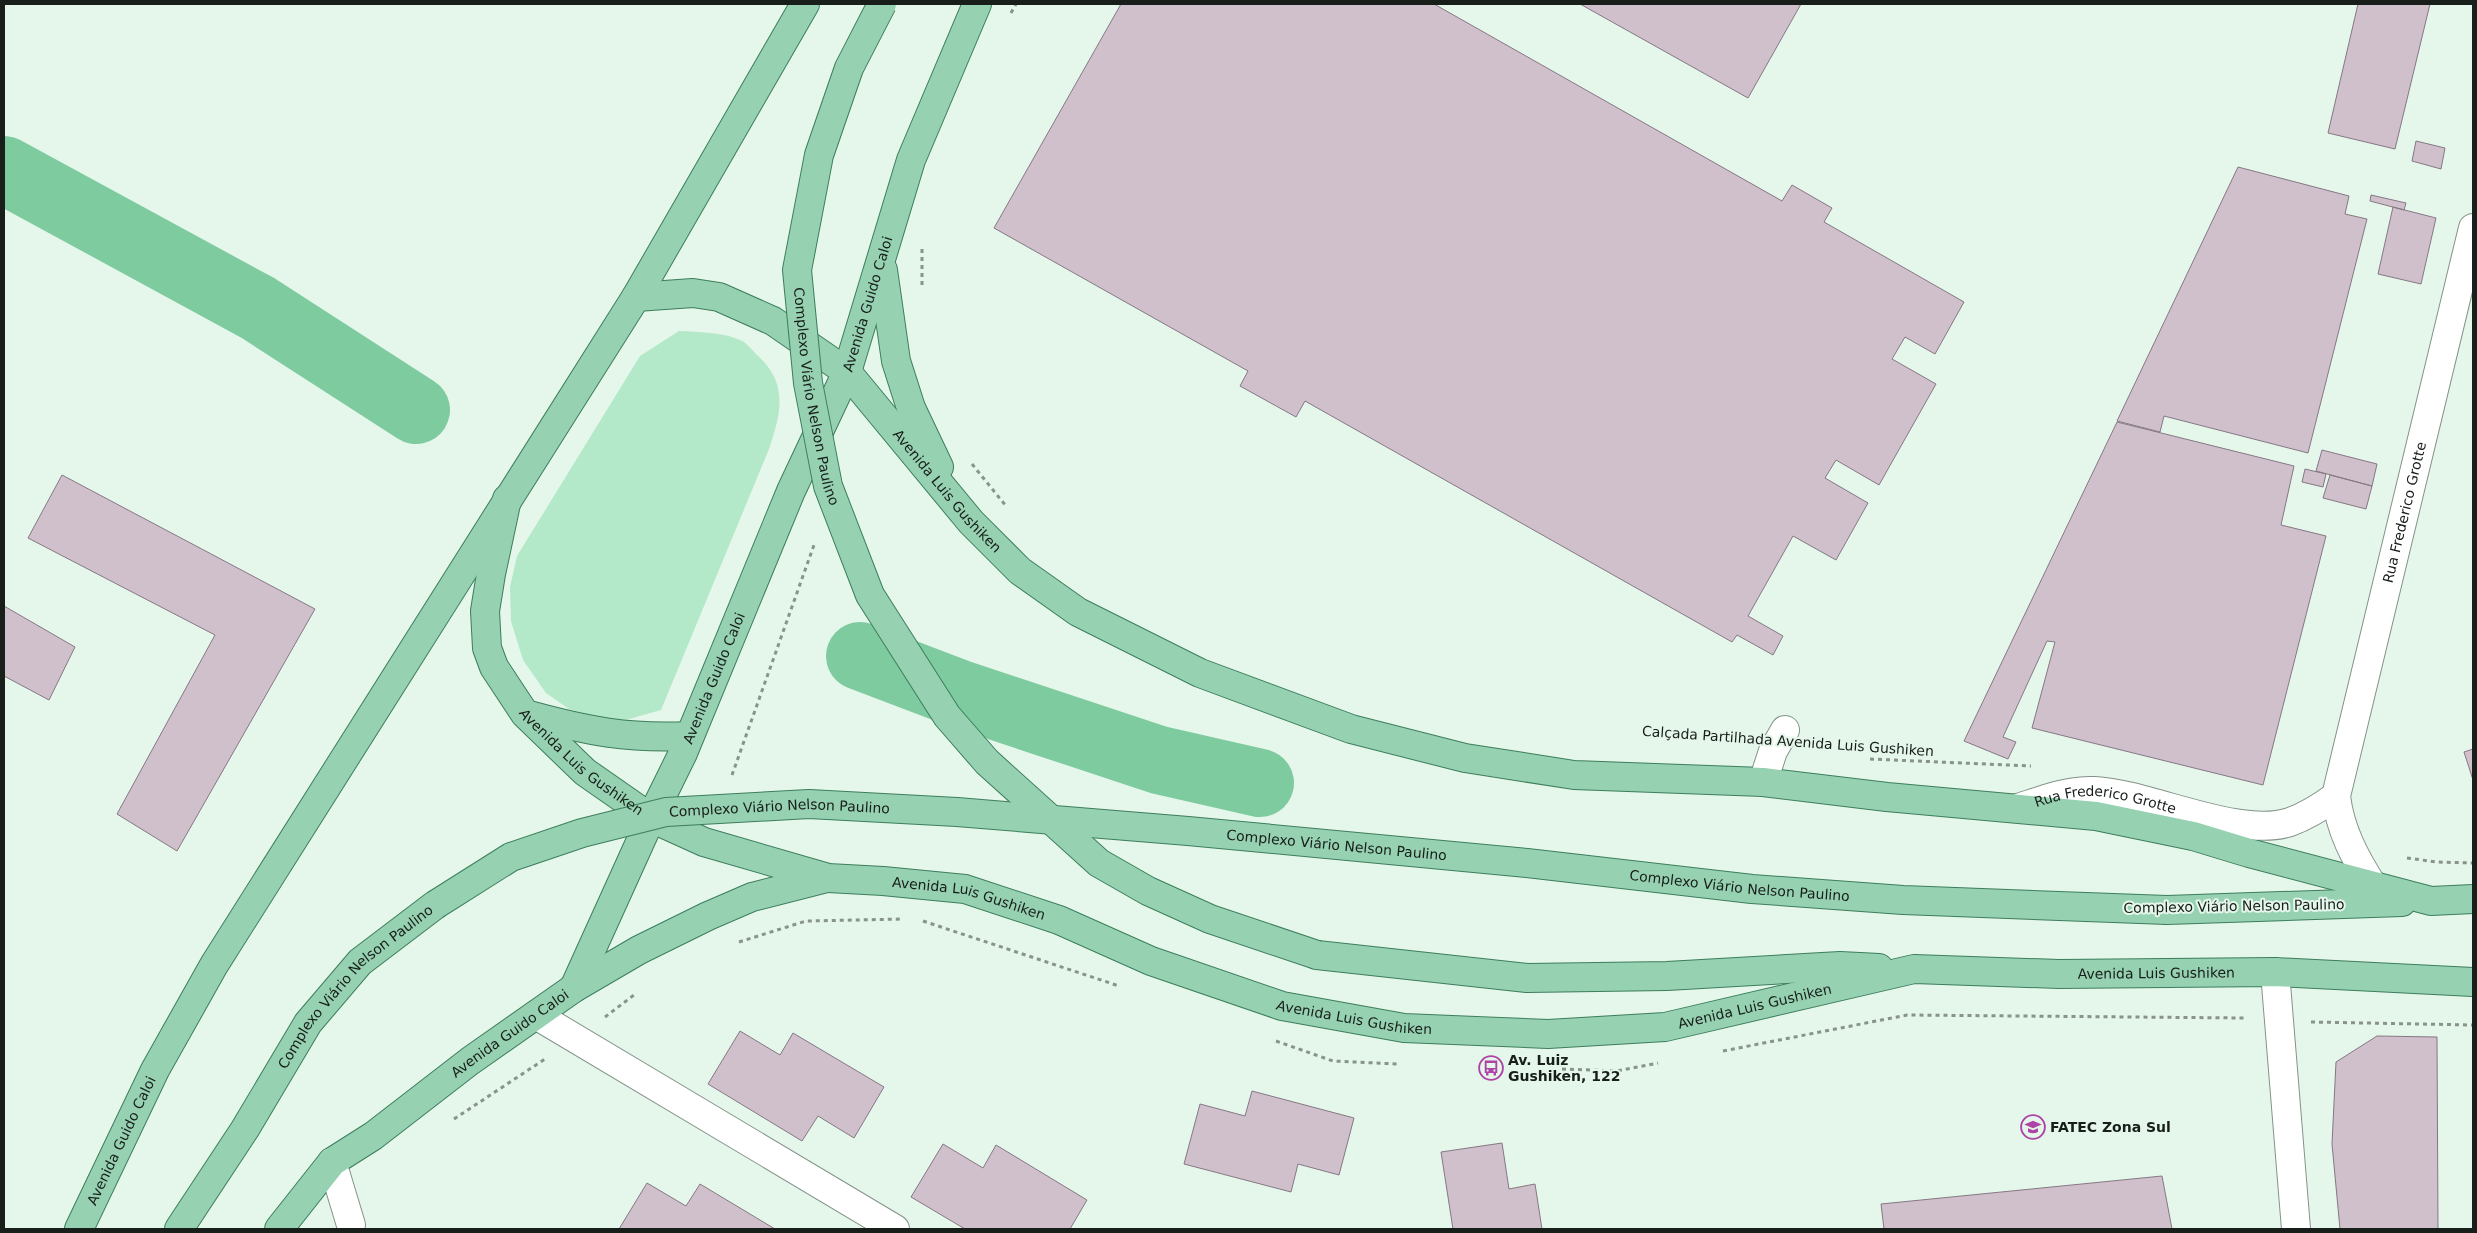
<svg xmlns="http://www.w3.org/2000/svg" width="2477" height="1233" font-family="'DejaVu Sans',sans-serif">
	<style>
		.green { fill: #b3e9c8 }
		.lines { fill: none; stroke-linecap: round; stroke-linejoin: round }
		.river { stroke: #7ecb9f; stroke-width: 68 }
		.building { fill: #cfc0cc; stroke: #857883 }
		.minor-casing { stroke: #839389; stroke-width: 30 }
		.major-casing { stroke: #3c7e5b; stroke-width: 30 }
		.path { stroke: #87938b; stroke-width: 3; stroke-dasharray: 4 4; stroke-linecap: butt }
		.minor { stroke: #fff; stroke-width: 28 }
		.major { stroke: #96d1b2; stroke-width: 28 }
		.major-bridge-casing { stroke: #3c7e5b; stroke-width: 30; stroke-linecap: butt }
		.major-bridge { stroke: #96d1b2; stroke-width: 28 }
		.labels { text-anchor: middle; stroke-width: 4; stroke-linejoin: round; paint-order: stroke }
		.street-label { font-size: 14px; fill: #181e1a; stroke: #e5f6eb }
		.poi-label { font-size: 14px; font-weight: bold; fill: #181e1a; stroke: #e5f6eb; text-anchor: start }
	</style>
	<rect width="100%" height="100%" fill="#e5f6eb"/>
	<path class="green" d="M 679,331 C 700,332 721,332 740,340 C 746,342 752,350 757,355 C 789,384 781,413 769,449 L 661,710 L 615,723 L 569,709 L 546,693 L 523,660 L 511,621 L 510,587 L 517,556 L 640,356 Z"/>
	<g class="lines">
		<path class="river" d="M 4,170 L 258,308 L 416,410
			M 860,656 L 960,694 L 1159,760 L 1260,783"/>
	</g>
	<path class="building" d="M 1121,4 L 1434,4 L 1782,201 L 1792,185 L 1832,208 L 1824,222 L 1964,302 L 1935,354 L 1905,337 L 1892,359 L 1936,384 L 1879,485 L 1836,460 L 1825,478 L 1868,503 L 1836,560 L 1793,536 L 1748,616 L 1783,636 L 1773,655 L 1737,635 L 1732,642 L 1305,401 L 1296,417 L 1240,386 L 1248,371 L 994,228 Z
		M 1580,4 L 1801,4 L 1748,98 Z
		M 2358,4 L 2430,4 L 2395,149 L 2328,133 Z
		M 2416,141 L 2445,148 L 2441,169 L 2412,161 Z
		M 2238,167 L 2349,196 L 2345,214 L 2367,219 L 2308,453 L 2164,416 L 2160,432 L 2117,421 Z
		M 2371,195 L 2406,203 L 2404,210 L 2370,201 Z
		M 2393,207 L 2436,218 L 2421,284 L 2378,274 Z
		M 2117,422 L 2294,466 L 2281,525 L 2326,536 L 2263,785 L 2032,728 L 2055,642 L 2047,641 L 2003,737 L 2016,742 L 2008,759 L 1964,741 Z
		M 2322,450 L 2377,464 L 2372,486 L 2316,471 Z
		M 2305,469 L 2326,474 L 2323,487 L 2302,482 Z
		M 62,475 L 315,609 L 177,851 L 117,814 L 215,635 L 28,538 Z
		M 2330,475 L 2372,486 L 2366,509 L 2323,498 Z
		M 4,606 L 75,647 L 49,700 L 4,676 Z
		M 2473,749 L 2473,780 L 2464,752 Z
		M 740,1031 L 780,1055 L 793,1033 L 884,1087 L 854,1138 L 818,1116 L 802,1141 L 708,1084 Z
		M 2377,1036 L 2437,1037 L 2438,1229 L 2340,1229 L 2332,1144 L 2336,1062 Z
		M 1252,1091 L 1354,1118 L 1339,1175 L 1298,1164 L 1291,1192 L 1184,1164 L 1200,1104 L 1245,1116 Z
		M 1502,1143 L 1509,1189 L 1535,1184 L 1542,1229 L 1453,1229 L 1441,1152 Z
		M 943,1144 L 983,1168 L 996,1145 L 1087,1200 L 1070,1229 L 965,1229 L 911,1197 Z
		M 2162,1176 L 2172,1229 L 1884,1229 L 1881,1204 Z
		M 647,1183 L 686,1206 L 700,1184 L 775,1229 L 619,1229 Z"/>
	<g class="lines">
		<g class="minor-casing">
			<g id="minor">
				<path d="M 1763,782 L 1773,751 L 1785,730"/>
				<path id="s1" d="M 2018,808 C 2043,800 2068,790 2095,791 C 2150,794 2239,839 2290,822 C 2307,816 2321,807 2336,796"/>
				<path id="s2" d="M 2373,886 C 2355,858 2340,830 2336,796 L 2473,228"/>
				<path d="M 2275,972 L 2296,1229"/>
				<path d="M 536,1015 L 895,1229"/>
				<path d="M 332,1162 L 351,1225"/>
			</g>
		</g>
		<g class="major-casing">
			<g id="major">
				<path d="M 883,270 L 896,361 L 911,408 L 939,467"/>
				<path id="s3" d="M 636,297 L 693,293 L 719,297 L 773,321 L 847,372 L 971,522 L 1020,571 L 1078,612 L 1200,673 L 1351,729 L 1465,758 L 1574,775 L 1763,782 L 1887,797 L 2096,816 L 2193,836 L 2249,853 L 2431,901 L 2473,899"/>
				<path id="s4" d="M 507,499 L 491,574 L 485,611 L 487,648 L 494,667 L 525,714 L 585,772 L 651,818 L 704,842 L 828,878 L 883,881 L 965,889 L 1059,920 L 1151,961 L 1282,1006 L 1404,1028 L 1548,1034 L 1665,1027 L 1914,969 L 2059,974 L 2275,972 L 2473,982"/>
				<path d="M 529,715 C 588,731 627,739 689,736"/>
				<path d="M 2167,910 L 2402,902"/>
				<path d="M 1317,955 L 1527,978 L 1667,976 L 1840,966 L 1879,968"/>
				<path id="s5" d="M 574,988 L 651,818 L 683,753 L 791,491 L 847,372 L 911,160 L 977,4"/>
				<path id="s6" d="M 79,1229 L 155,1070 L 214,965 L 636,297 L 805,4"/>
				<path id="s7" d="M 179,1229 L 245,1129 L 308,1023 L 360,962 L 435,905"/>
				<path id="s8" d="M 279,1229 L 332,1162 L 373,1136 L 470,1061 L 574,988 L 639,950 L 708,916 L 752,897 L 827,878"/>
			</g>
		</g>
		<path class="path" d="M 1011,13 L 1016,4
			M 922,285 L 922,247
			M 972,464 L 1006,506
			M 1870,759 L 2031,766
			M 732,775 L 814,545
			M 2407,858 L 2437,862 L 2473,863
			M 923,921 L 1119,986
			M 739,942 L 806,921 L 902,919
			M 605,1017 L 634,995
			M 2311,1022 L 2473,1025
			M 1276,1041 L 1333,1061 L 1398,1064
			M 1723,1051 L 1907,1015 L 2245,1018
			M 1562,1069 L 1617,1071 L 1658,1063
			M 454,1119 L 545,1059"/>
		<use href="#minor" class="minor"/>
		<use href="#major" class="major"/>
		<g class="major-bridge-casing">
			<g id="major-bridge">
				<path id="s9" d="M 882,4 L 849,68 L 819,155 L 797,270 L 808,383 L 828,486 L 870,595 L 947,716 L 987,762 L 1099,863 L 1148,891 L 1210,919 L 1317,955"/>
				<path id="s10" d="M 435,905 L 511,857 L 582,833 L 666,812 L 809,804 L 957,812 L 1188,831 L 1527,863 L 1752,889 L 1903,900 L 2167,910"/>
			</g>
		</g>
		<use href="#major-bridge" class="major-bridge"/>
	</g>
	<defs>
		<g id="bus-ring" transform="scale(1.25)"><circle r="9.5" fill="#e5f6eb" stroke="#ae44a5" stroke-width="1.5"/><path d="M-5-6H5V4H4V6H2V4H-2V6H-4V4H-5ZM-3.5-4V0h7V-4ZM-3.5 1.2v1.5H-2V1.2ZM2 1.2v1.5H3.5V1.2Z" fill="#ae44a5"/></g>
		<g id="university-ring" transform="scale(1.25)"><circle r="9.5" fill="#e5f6eb" stroke="#ae44a5" stroke-width="1.5"/><path d="M0-5L7-2L0 1L-7-2ZM-4 1L0 2.5L4 1V4Q0 6-4 4Z" fill="#ae44a5"/></g>
	</defs>
	<g fill-rule="evenodd">
		<use href="#bus-ring" x="1491" y="1068"/>
		<use href="#university-ring" x="2033" y="1127"/>
	</g>
	<g class="labels">
		<g class="street-label">
			<text dy="5" stroke="none"><textPath href="#s5" startOffset="745">Avenida Guido Caloi</textPath></text>
			<text dy="5" stroke="none"><textPath href="#s9" startOffset="409">Complexo Viário Nelson Paulino</textPath></text>
			<text dy="5" stroke="none"><textPath href="#s3" startOffset="388">Avenida Luis Gushiken</textPath></text>
			<text dy="5" stroke="none"><textPath href="#s2" startOffset="390">Rua Frederico Grotte</textPath></text>
			<text dy="5" stroke="none"><textPath href="#s5" startOffset="340">Avenida Guido Caloi</textPath></text>
			<text transform="translate(1788 741) rotate(4)" y="5">Calçada Partilhada Avenida Luis Gushiken</text>
			<text dy="5" stroke="none"><textPath href="#s4" startOffset="302">Avenida Luis Gushiken</textPath></text>
			<text dy="5" stroke="none"><textPath href="#s1" startOffset="90">Rua Frederico Grotte</textPath></text>
			<text dy="5" stroke="none"><textPath href="#s10" startOffset="365">Complexo Viário Nelson Paulino</textPath></text>
			<text dy="5" stroke="none"><textPath href="#s10" startOffset="924">Complexo Viário Nelson Paulino</textPath></text>
			<text dy="5" stroke="none"><textPath href="#s10" startOffset="1329">Complexo Viário Nelson Paulino</textPath></text>
			<text dy="5" stroke="none"><textPath href="#s4" startOffset="722">Avenida Luis Gushiken</textPath></text>
			<text transform="translate(2234 906) rotate(-1)" y="5">Complexo Viário Nelson Paulino</text>
			<text dy="5" stroke="none"><textPath href="#s4" startOffset="1938">Avenida Luis Gushiken</textPath></text>
			<text dy="5" stroke="none"><textPath href="#s7" startOffset="302">Complexo Viário Nelson Paulino</textPath></text>
			<text dy="5" stroke="none"><textPath href="#s4" startOffset="1532">Avenida Luis Gushiken</textPath></text>
			<text dy="5" stroke="none"><textPath href="#s4" startOffset="1128">Avenida Luis Gushiken</textPath></text>
			<text dy="5" stroke="none"><textPath href="#s8" startOffset="305">Avenida Guido Caloi</textPath></text>
			<text dy="5" stroke="none"><textPath href="#s6" startOffset="98">Avenida Guido Caloi</textPath></text>
		</g>
		<g class="poi-label">
			<text x="1508" y="1065">Av. Luiz<tspan x="1508" dy="16">Gushiken, 122</tspan></text>
			<text x="2050" y="1132">FATEC Zona Sul</text>
		</g>
	</g>
	<rect width="2477" height="1233" fill="none" stroke="#181e1a" stroke-width="10"/>
</svg>
